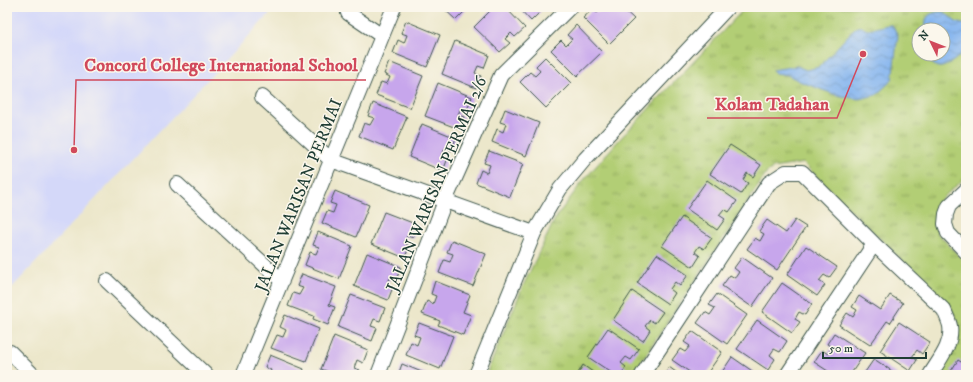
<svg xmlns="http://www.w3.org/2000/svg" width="973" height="382" font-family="'IM FELL DW Pica',serif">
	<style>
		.built { fill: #d4d8f9 }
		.grass { fill: url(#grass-tufts); stroke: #688654; fill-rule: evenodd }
		.water { fill: url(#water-waves); stroke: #517892 }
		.building { fill: #c7a6ec }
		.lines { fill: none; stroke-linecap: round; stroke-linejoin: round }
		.minor-casing { stroke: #3e564b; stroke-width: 16 }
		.minor { stroke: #fff; stroke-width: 14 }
		.labels { text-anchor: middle; stroke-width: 3; stroke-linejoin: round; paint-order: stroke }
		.street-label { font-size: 17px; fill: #1f3d34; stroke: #fbf7ec }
		.leader { fill: none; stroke: #d1495b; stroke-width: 1.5 }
		.callout-dot { fill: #d1495b; stroke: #fbf7ec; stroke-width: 1.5 }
		.callout-label { font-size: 18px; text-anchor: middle; font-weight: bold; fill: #d1495b; stroke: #fbf7ec; stroke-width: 3; stroke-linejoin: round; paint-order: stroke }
	</style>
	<defs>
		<pattern id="grass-tufts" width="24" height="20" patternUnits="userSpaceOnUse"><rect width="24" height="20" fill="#b2ce75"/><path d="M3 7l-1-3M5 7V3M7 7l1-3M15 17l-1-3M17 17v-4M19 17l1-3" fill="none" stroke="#90a861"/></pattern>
		<pattern id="water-waves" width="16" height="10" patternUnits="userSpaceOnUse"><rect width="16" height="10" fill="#83b4ef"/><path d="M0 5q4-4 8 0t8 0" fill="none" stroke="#6b94c2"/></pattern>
	</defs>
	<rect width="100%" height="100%" fill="#fbf7ec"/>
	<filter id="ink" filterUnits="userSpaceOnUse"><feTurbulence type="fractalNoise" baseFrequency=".025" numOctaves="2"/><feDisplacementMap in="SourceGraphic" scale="8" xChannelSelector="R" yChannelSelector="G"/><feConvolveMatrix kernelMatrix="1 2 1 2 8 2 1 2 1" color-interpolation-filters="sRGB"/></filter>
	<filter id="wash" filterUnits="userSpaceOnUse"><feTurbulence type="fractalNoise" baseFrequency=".012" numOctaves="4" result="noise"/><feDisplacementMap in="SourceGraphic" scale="16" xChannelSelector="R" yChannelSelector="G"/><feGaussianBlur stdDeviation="0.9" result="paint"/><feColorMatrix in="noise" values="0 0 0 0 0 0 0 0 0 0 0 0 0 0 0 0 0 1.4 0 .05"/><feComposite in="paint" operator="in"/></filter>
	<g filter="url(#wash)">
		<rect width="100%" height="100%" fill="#ece7cb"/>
		<path class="built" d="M 7,7 L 276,7 L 7,293 Z"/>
		<path class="grass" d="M 746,7 L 966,7 L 966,177 L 940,200 L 935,213 L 937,233 L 966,263 L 966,375 L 939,375 L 955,348 L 959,323 L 949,306 L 803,163 L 773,168 L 768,171 L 632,375 L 486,375 L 523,286 L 556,217 L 583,181 L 619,140 ZM 919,30 L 943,30 L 943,54 L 919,54 Z"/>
		<path class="water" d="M 938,12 L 944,12 L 956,22 L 966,25 C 966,31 967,38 966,44 C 964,51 959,57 953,61 C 940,71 933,69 927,54 L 943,54 L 943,30 L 926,30 C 925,19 926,14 938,12 Z
			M 887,25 L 892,25 L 898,35 L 892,80 L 876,95 L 859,99 L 836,95 L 799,81 L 788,75 L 775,73 L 772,70 L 797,66 L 806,70 L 819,67 L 855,28 L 860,26 L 867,30 Z"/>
		<g id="blocks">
			<path class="building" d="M 442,7 L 469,7 L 456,20 Z
				M 494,7 L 505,7 L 525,28 L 515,37 L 511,33 L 505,39 L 510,43 L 500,52 L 474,27 Z
				M 518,7 L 536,7 L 541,11 L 531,21 Z
				M 603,7 L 621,7 L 634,19 L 609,44 L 583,18 L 593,9 L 597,13 Z
				M 406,21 L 440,35 L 427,67 L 393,53 L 398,40 L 404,43 L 407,35 L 401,33 Z
				M 576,25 L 602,52 L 577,76 L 551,50 L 561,40 L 566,45 L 572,39 L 567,35 Z
				M 455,41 L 489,55 L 484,68 L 478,66 L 475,73 L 481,76 L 476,88 L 442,74 Z
				M 545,57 L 571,83 L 546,108 L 520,82 L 530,72 L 535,76 L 540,71 L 536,66 Z
				M 389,62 L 423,76 L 410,108 L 376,95 L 381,82 L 387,84 L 390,77 L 384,74 Z
				M 438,83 L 472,97 L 467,110 L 461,107 L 458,115 L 464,117 L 459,129 L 425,116 Z
				M 373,103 L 407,117 L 393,150 L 359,136 L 364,123 L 370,125 L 374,118 L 368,116 Z
				M 505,109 L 539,123 L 526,156 L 492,142 L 497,129 L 503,132 L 506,124 L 500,122 Z
				M 422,124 L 456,138 L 451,151 L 445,148 L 442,156 L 448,158 L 443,171 L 409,157 Z
				M 730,145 L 761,165 L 753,177 L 747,173 L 743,180 L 748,183 L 741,194 L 710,174 Z
				M 489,151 L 523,164 L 510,197 L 476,183 L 481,170 L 487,173 L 490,165 L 484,163 Z
				M 707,180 L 737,201 L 729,212 L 724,209 L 719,215 L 725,219 L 717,230 L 687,209 Z
				M 335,191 L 369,205 L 356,237 L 322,223 L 327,211 L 333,213 L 336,205 L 330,203 Z
				M 384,212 L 418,225 L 413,238 L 407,236 L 404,243 L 409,246 L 405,258 L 371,244 Z
				M 682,217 L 712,238 L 704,249 L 699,246 L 695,252 L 700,256 L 693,267 L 662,246 Z
				M 767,220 L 786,233 L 795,220 L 806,227 L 777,270 L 747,249 L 755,238 L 760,241 L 764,234 L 759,231 Z
				M 318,232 L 352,246 L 339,279 L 305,265 L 310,252 L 316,254 L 319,247 L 313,245 Z
				M 452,240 L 486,254 L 473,286 L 439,273 L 444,260 L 450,262 L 453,254 L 447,252 Z
				M 806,246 L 837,267 L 829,278 L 824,275 L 819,281 L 825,285 L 817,296 L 787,275 Z
				M 367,253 L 401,267 L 396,280 L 390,278 L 387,285 L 393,287 L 388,300 L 354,286 Z
				M 657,254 L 688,275 L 680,286 L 675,282 L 670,289 L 675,293 L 668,304 L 637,283 Z
				M 742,257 L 772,278 L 752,307 L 722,286 L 730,275 L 735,278 L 739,272 L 734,268 Z
				M 302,274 L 336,287 L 329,305 L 335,307 L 328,325 L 313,319 L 314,316 L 288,306 L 293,293 L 299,295 L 303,288 L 297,286 Z
				M 435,281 L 470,295 L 463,312 L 471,315 L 463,335 L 438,325 L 440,321 L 422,314 L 427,301 L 433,304 L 436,296 L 431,294 Z
				M 782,283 L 812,304 L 805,315 L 799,312 L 795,319 L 800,322 L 792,333 L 762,312 Z
				M 632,291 L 663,312 L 655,323 L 650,320 L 645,326 L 650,330 L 643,341 L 613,320 Z
				M 717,294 L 747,315 L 727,344 L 697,323 L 705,312 L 710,315 L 715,308 L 709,305 Z
				M 351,295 L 385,308 L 380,321 L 374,319 L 371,326 L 377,328 L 372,341 L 338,327 Z
				M 890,295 L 903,303 L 890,323 L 887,321 L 870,345 L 839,325 L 847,313 L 853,317 L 857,310 L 852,307 L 859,296 L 880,310 Z
				M 285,315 L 319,329 L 306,361 L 271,348 L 277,335 L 283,337 L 286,330 L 280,327 Z
				M 757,320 L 787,341 L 780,352 L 774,349 L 770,355 L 775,359 L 768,370 L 737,349 Z
				M 899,322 L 930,342 L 922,354 L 917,350 L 912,357 L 917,360 L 910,371 L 880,351 Z
				M 419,323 L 453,336 L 440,369 L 406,355 L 411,342 L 417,345 L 420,337 L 414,335 Z
				M 608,328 L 639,349 L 631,360 L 626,357 L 621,363 L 626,367 L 621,375 L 615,375 L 588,357 Z
				M 692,331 L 722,352 L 706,375 L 694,375 L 672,360 L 680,349 L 685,352 L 690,346 L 684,342 Z
				M 834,333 L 865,353 L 850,375 L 834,375 L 814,362 L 822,350 L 828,354 L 832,347 L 827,344 Z
				M 334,336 L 368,350 L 363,363 L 357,360 L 354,368 L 360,370 L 358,375 L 337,375 L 321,369 Z
				M 270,355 L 304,369 L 302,375 L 269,375 L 271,370 L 265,367 Z
				M 732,357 L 758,375 L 720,375 Z
				M 874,359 L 898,375 L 863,375 Z
				M 958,360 L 966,365 L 966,375 L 956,375 L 956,374 L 951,371 Z
				M 402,364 L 429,375 L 398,375 Z
				M 583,365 L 597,375 L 577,375 Z
				M 669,367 L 680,375 L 664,375 Z"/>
		</g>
	</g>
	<g filter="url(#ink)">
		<use href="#blocks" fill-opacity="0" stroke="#3e564b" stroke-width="1"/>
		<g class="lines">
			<g class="minor-casing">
				<path id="minor" d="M 348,13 L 382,36
					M 262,97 L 331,160 L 534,233
					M 177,184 L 282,281
					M 966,190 L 949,206 L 946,214 L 945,224 L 948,233 L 966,252
					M 107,281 L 206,375
					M 10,352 L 33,375
					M 243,375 L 394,7
					M 378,375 L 445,201 L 501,75 L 570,7
					M 476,375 L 534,233 L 560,189 L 585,159 L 728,7
					M 642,375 L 769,183 L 786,172 L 802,172 L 874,244 L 944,310 C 946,315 949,321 950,326 C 953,344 939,360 930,375
					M 787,375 L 874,244"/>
			</g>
			<use href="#minor" class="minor"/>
		</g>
	</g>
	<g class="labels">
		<g class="street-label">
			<text transform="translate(436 184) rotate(-67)" y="6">JALAN WARISAN PERMAI 2/6</text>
			<text transform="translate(298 195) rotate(-68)" y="6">JALAN WARISAN PERMAI</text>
		</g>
	</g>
	<path class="leader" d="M74 150L76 80H366M863 54L837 118H707"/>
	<g class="callout-dot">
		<circle cx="74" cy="150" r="4"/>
		<circle cx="863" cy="54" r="4"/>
	</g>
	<g class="callout-label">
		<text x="221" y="71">Concord College International School</text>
		<text x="772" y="110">Kolam Tadahan</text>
	</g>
	<rect width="973" height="382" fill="none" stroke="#fbf7ec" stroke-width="24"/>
	<g transform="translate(931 42) rotate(313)"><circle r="19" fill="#fbf7ec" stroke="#a3ada2"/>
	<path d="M0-3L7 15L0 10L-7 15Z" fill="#d1495b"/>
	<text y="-6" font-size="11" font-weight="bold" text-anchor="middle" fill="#1f3d34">N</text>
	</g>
	<path d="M823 352v6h103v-6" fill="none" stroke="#1f3d34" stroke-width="2"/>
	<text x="829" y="352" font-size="12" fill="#1f3d34" stroke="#fbf7ec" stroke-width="3" paint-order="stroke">50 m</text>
</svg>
